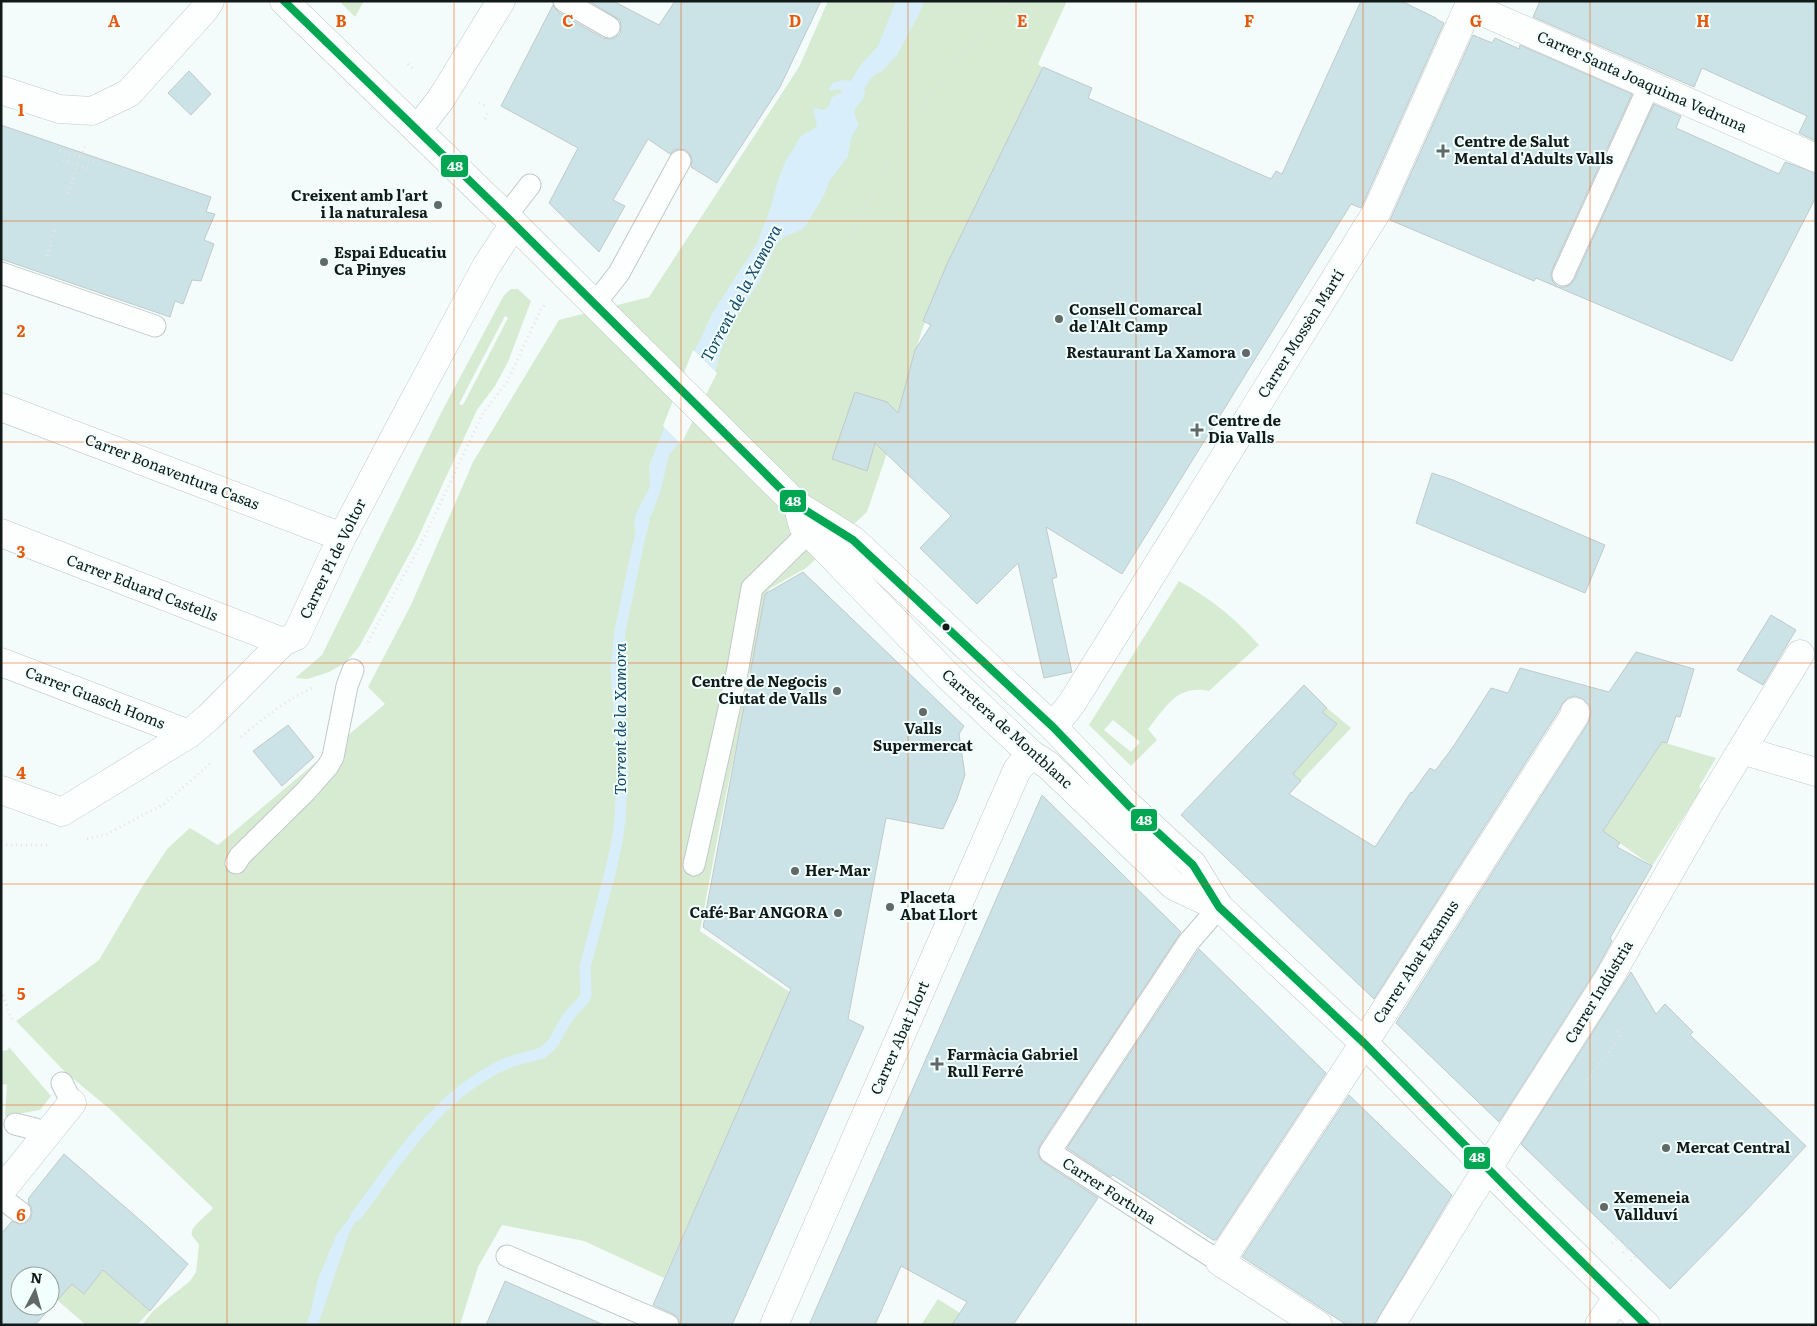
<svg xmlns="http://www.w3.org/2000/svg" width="1817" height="1326" font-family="Literata,serif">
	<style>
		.green { fill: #d7ebd3; fill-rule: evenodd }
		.water { fill: #d9eefb }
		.pier { fill: #f4fcfb }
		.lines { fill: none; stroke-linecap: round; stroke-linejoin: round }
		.stream { stroke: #d9eefb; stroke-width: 11 }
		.building { fill: #cbe2e6; stroke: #c2cacb; fill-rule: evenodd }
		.service-casing { stroke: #c1c9c8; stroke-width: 23 }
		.minor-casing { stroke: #c1c9c8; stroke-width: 29 }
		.tertiary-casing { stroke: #c1c9c8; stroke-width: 29 }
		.secondary-casing { stroke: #c1c9c8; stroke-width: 29 }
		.path { stroke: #e3e5e5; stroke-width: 3; stroke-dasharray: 1 4; stroke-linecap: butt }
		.service { stroke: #fdfffe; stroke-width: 21 }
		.minor { stroke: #fdfffe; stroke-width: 28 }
		.tertiary { stroke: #fdfffe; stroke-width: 28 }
		.secondary { stroke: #fdfffe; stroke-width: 28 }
		.bus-1-casing { stroke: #f1fffd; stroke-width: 11 }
		.bus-1 { stroke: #00a651; stroke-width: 8 }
		.grid { fill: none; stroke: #e8590c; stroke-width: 1; stroke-opacity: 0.55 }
		.poi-dot { fill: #616968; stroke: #f1fffd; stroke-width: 2 }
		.bus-dot { fill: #121a19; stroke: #f1fffd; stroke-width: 2 }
		.labels { text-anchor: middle; stroke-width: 4; stroke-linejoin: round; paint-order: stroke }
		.street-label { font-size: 15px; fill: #121a19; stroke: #f1fffd }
		.poi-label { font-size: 15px; font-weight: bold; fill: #121a19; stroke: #f1fffd; text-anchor: start }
		.water-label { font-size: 16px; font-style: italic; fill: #134868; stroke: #f1fffd }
		.grid-label { font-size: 16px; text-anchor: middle; font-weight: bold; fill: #e8590c; stroke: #f1fffd; stroke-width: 4; stroke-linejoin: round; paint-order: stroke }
		.line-badge { stroke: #f1fffd; stroke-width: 2 }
		.badge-label { font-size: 14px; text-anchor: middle; font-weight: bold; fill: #fff }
	</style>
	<rect width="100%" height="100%" fill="#f4fcfb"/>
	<path class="green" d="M 339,1 L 364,1 L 355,17 Z
		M 828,1 L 1067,1 L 1038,64 L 1043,68 L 947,264 L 921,333 L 885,459 L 867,512 L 806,568 L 769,589 L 723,809 L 700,931 L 791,993 L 664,1278 L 584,1241 L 502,1225 L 478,1267 L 460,1325 L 142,1325 L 153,1311 L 190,1281 L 196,1272 L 199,1245 C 197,1241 193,1238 192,1235 C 189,1227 208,1215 213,1208 L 111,1110 L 66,1073 L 16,1021 L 99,960 L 142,887 L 167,849 L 190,828 L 218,845 L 385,704 L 368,687 L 411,605 L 473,462 L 559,320 L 649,297 L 799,67 Z
		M 511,289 L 518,289 L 531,301 L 508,362 L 495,386 L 477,410 L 417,540 L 359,647 L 345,663 L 329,672 L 308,679 L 295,678 L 322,655 L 442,411 L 504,295 ZM 505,316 L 508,318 L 463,405 L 459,404 Z
		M 1179,581 C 1210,598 1235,618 1259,645 L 1209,691 C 1177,684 1166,707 1148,729 L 1157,740 L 1131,766 L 1089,725 ZM 1113,720 L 1140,742 L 1131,752 L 1104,730 Z
		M 1327,708 L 1351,728 L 1301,781 L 1277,760 L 1323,740 L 1336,724 L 1322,712 Z
		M 1662,742 L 1716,758 L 1699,787 L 1701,790 L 1652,866 L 1603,831 Z
		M 9,1047 L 51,1096 L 40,1110 L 5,1116 L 7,1084 L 1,1085 L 1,1051 L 8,1050 Z
		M 106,1267 L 143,1298 L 139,1302 L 150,1311 L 137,1325 L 86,1325 L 57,1300 L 62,1276 L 84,1293 Z
		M 938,1299 L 960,1313 L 952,1325 L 921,1325 Z"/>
	<path class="water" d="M 896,1 L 924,1 L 919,14 L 897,55 L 882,71 L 873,76 L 863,90 L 865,91 L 864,98 L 854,110 L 856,119 L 859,124 L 851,138 L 848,156 L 829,182 L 825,193 L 808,222 L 803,229 L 782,238 L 776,245 L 759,282 L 736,317 L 720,353 L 716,369 L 679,443 L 669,455 L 661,489 L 653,511 L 640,536 L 635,529 L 634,523 L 636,514 L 650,487 L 649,466 L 696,348 L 713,312 L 757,244 L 771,207 L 778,180 L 786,160 L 801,136 L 817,127 L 813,106 L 814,108 L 824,110 L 829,106 L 831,98 L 842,92 L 840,89 L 828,91 L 833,83 L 843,80 L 851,81 L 859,67 L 878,46 Z
		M 365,1204 L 349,1233 L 318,1325 L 306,1325 L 311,1311 L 318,1279 L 337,1234 L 353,1213 Z"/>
	<path class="pier" d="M 693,350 L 717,373 L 681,444 L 663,426 Z"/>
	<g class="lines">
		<path class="stream" d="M 356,1216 C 397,1161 439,1093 505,1064 C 516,1059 530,1057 542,1053 C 555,1045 558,1033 566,1020 C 571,1012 579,1006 585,998 L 586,994 L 585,967 L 610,873 L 617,842 L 620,819 L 623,767 L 616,669 L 620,631 L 640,536 L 644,521"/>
	</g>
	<path class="building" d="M 589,1 L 613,1 L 659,25 L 675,1 L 821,1 L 780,87 L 717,183 L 691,167 L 692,160 L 690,154 L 686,150 L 679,149 L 674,150 L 670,154 L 648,139 L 613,200 L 625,206 L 599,252 L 549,203 L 578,148 L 501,106 L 553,5 L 558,12 L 603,38 L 609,39 L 615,38 L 620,34 L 621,27 L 620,20 Z
		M 1361,1 L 1401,1 L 1436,18 L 1436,19 L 1444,23 L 1362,206 L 1361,208 L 1351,204 L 1122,574 L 1046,527 L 1057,577 L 1052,579 L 1072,672 L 1044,678 L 1018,563 L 977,604 L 920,548 L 951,516 L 875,443 L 867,471 L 832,459 L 855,392 L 887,402 L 898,413 L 915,350 L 931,325 L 923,321 L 947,264 L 1043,67 L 1092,88 L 1088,98 L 1271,179 L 1276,171 L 1282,174 Z
		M 1540,1 L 1816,1 L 1816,141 L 1799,133 L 1807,116 L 1702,68 L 1694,87 L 1533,17 Z
		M 1473,35 L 1492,43 L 1495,38 L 1519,49 L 1520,45 L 1632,94 L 1552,270 L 1551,276 L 1553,282 L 1558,287 L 1565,287 L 1570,285 L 1574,280 L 1654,104 L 1681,116 L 1676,128 L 1779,174 L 1785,162 L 1816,173 L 1816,197 L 1732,361 L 1536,278 L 1534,281 L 1390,220 Z
		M 189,71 L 211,94 L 191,115 L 168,93 Z
		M 1,125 L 211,197 L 206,212 L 215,214 L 204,240 L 214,244 L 201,281 L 192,280 L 183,304 L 175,301 L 170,317 L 1,259 Z
		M 1432,473 L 1453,480 L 1605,545 L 1585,593 L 1416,523 Z
		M 803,572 L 964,726 L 959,734 L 965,775 L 957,799 L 943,829 L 886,818 L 848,1019 L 864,1027 L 732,1325 L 680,1325 L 678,1318 L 673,1314 L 653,1305 L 791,989 L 703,927 L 765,594 Z
		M 1771,615 L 1796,630 L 1763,685 L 1737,670 Z
		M 1636,652 L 1694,669 L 1680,717 L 1676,716 L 1667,743 L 1662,742 L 1603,831 L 1620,843 L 1617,847 L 1652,866 L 1610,938 L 1612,941 L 1596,970 L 1499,1122 L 1396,1023 L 1588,723 L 1591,712 L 1589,705 L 1583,699 L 1575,696 L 1568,698 L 1562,704 L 1560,709 L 1374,999 L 1181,815 L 1304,685 L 1327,708 L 1322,712 L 1337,724 L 1293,774 L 1301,781 L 1289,794 L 1375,847 L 1411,792 L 1412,793 L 1430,768 L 1435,771 L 1453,747 L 1491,688 L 1508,693 L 1520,668 L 1609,692 Z
		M 288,725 L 314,757 L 282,786 L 253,751 Z
		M 1042,795 L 1181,932 L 1040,1145 L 1038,1151 L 1039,1157 L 1043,1162 L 1098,1198 L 1013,1325 L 952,1325 L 967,1302 L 901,1266 L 875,1325 L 809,1325 Z
		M 1199,949 L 1326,1073 L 1216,1240 L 1213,1240 L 1113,1175 L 1111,1177 L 1067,1148 Z
		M 1631,972 L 1656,1014 L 1665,1004 L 1693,1032 L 1690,1035 L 1806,1146 L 1742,1215 L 1670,1289 L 1521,1144 Z
		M 1349,1095 L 1452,1195 L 1374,1325 L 1347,1325 L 1242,1257 Z
		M 64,1154 L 148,1227 L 188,1264 L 150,1311 L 103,1270 L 84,1294 L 72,1284 L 35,1325 L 1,1325 L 1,1234 L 12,1221 L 19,1224 L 25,1223 L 30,1220 L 32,1213 L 31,1207 L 28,1202 L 29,1200 L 28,1199 ZM 20,1276 L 50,1276 L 50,1306 L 20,1306 Z
		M 505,1281 L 604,1325 L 486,1325 Z"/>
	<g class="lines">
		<g class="service-casing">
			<path id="service" d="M 564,1 L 609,27
				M 506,216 L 530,185
				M 1,273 L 155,326
				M 1563,275 L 1649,86
				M 594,305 L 619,273 L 680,161
				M 236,863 L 240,856 L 306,791 L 328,766 L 333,757 L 347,686 L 353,670
				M 694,865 L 737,673 L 752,588 L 809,532
				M 1219,907 L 1188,943 L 1050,1152 L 1220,1262
				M 62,1083 L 72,1103
				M 15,1124 L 35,1129 L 45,1137
				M 1,1198 L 20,1212
				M 507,1256 L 668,1325"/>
		</g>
		<g class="minor-casing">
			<path id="minor" d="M 1469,6 L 1816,158
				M 1,90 L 59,109 L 92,111 L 129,93 L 205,9 L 210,1
				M 417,130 L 441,99 L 501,1
				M 1,407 L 342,537
				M 1,533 L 283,642
				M 1,662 L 189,734
				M 1742,750 L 1816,772
				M 1,790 L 62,812 L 189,734 L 209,717 L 283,642 L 296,636 L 342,537 L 409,410 L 487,265 L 514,224
				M 1,1191 L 72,1103
				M 1318,1325 L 1220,1262 L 1342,1077 L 1575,715 L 1575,712
				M 1391,1325 L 1468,1199 L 1609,978 L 1705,810 L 1800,654"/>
		</g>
		<g class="tertiary-casing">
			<path id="tertiary" d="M 1053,727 L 1072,703 L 1376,213 L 1471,1
				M 774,1325 L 1017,770 L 1031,754"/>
		</g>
		<g class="secondary-casing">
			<path id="secondary" d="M 284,1 L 506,216 L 797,505 L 853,540 L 1053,727 L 1129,806 L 1193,865 L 1219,907 L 1364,1043 L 1520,1201 L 1646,1325
				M 799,511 L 803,526 L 948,676 L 1031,754 L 1048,765 L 1174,886 L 1219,907
				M 1599,1325 L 1617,1298"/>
		</g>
		<path class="path" d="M 408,64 L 413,69
			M 479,103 L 485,106
			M 485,119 L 488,111
			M 60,150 L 97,163
			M 81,157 L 85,146
			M 63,160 L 91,170
			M 68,193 L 77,165
			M 47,256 L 55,230
			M 843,257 L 865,207 L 901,140 L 936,87 L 998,12 L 1005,1
			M 368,642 L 422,542 L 483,413 L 507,382 L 541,309 L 546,304
			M 241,737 C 263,718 288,699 314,687
			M 87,839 L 107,834 L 164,804 L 210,764
			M 1,844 L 10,845 L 49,845
			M 3,995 L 10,1015 L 14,1021
			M 1587,1080 L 1620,1037 L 1617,1029
			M 1612,1243 L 1618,1238
			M 1623,1253 L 1628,1248
			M 1631,1261 L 1636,1256"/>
		<use href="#service" class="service"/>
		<use href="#minor" class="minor"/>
		<use href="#tertiary" class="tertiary"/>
		<use href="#secondary" class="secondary"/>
		<g class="bus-1-casing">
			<path id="bus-1" d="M 284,1 L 506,216 L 797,505 L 853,540 L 1053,727 L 1129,806 L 1193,865 L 1219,907 L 1364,1043 L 1520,1201 L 1646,1325"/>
		</g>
		<use href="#bus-1" class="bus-1"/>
	</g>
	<path class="grid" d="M 227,1 L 227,1325M 454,1 L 454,1325M 681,1 L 681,1325M 908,1 L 908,1325M 1136,1 L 1136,1325M 1363,1 L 1363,1325M 1590,1 L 1590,1325M 1,221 L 1816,221M 1,442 L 1816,442M 1,663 L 1816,663M 1,884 L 1816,884M 1,1105 L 1816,1105"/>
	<g class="poi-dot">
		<path d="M1440.5 143.5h5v5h5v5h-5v5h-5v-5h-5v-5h5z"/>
		<circle cx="438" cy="205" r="5"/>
		<circle cx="324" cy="262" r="5"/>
		<circle cx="1059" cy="319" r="5"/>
		<circle cx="1246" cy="353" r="5"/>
		<path d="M1194.5 422.5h5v5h5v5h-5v5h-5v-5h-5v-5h5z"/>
		<circle cx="837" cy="691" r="5"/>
		<circle cx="923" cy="712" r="5"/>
		<circle cx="795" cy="871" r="5"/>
		<circle cx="890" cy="907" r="5"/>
		<circle cx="838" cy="913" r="5"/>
		<path d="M934.5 1056.5h5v5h5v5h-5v5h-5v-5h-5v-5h5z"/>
		<circle cx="1666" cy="1148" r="5"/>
		<circle cx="1604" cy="1207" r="5"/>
	</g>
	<circle class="bus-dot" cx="946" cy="627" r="4.5"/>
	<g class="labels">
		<g class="street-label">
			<text transform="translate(1642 82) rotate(24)" y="5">Carrer Santa Joaquima Vedruna</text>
			<text transform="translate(1301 334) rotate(-58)" y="5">Carrer Mossèn Martí</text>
			<text transform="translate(172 472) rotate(21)" y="5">Carrer Bonaventura Casas</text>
			<text transform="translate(333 559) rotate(-64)" y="5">Carrer Pi de Voltor</text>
			<text transform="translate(142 588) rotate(21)" y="5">Carrer Eduard Castells</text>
			<text transform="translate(95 698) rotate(21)" y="5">Carrer Guasch Homs</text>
			<text transform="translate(1007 729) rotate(42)" y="5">Carretera de Montblanc</text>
			<text transform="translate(1416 962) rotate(-57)" y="5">Carrer Abat Examus</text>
			<text transform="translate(1599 992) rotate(-59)" y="5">Carrer Indústria</text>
			<text transform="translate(900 1038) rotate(-66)" y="5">Carrer Abat Llort</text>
			<text transform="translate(1109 1191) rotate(33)" y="5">Carrer Fortuna</text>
		</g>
		<g class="poi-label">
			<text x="1454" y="147">Centre de Salut<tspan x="1454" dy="17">Mental d'Adults Valls</tspan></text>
			<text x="428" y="201" text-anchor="end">Creixent amb l'art<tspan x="428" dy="17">i la naturalesa</tspan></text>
			<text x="334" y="258">Espai Educatiu<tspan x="334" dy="17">Ca Pinyes</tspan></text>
			<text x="1069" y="315">Consell Comarcal<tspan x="1069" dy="17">de l'Alt Camp</tspan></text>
			<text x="1236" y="358" text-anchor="end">Restaurant La Xamora</text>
			<text x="1208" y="426">Centre de<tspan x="1208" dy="17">Dia Valls</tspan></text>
			<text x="827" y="687" text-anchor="end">Centre de Negocis<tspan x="827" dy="17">Ciutat de Valls</tspan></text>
			<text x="923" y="734" text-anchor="middle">Valls<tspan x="923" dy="17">Supermercat</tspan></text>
			<text x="805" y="876">Her-Mar</text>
			<text x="900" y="903">Placeta<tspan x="900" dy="17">Abat Llort</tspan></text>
			<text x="828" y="918" text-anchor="end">Café-Bar ANGORA</text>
			<text x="947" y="1060">Farmàcia Gabriel<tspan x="947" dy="17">Rull Ferré</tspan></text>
			<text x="1676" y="1153">Mercat Central</text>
			<text x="1614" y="1203">Xemeneia<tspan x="1614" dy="17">Vallduví</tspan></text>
		</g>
		<g class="water-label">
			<text transform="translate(741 293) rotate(-62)" y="6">Torrent de la Xamora</text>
			<text transform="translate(620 719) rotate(-90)" y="6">Torrent de la Xamora</text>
		</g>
	</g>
	<g class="grid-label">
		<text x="114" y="27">A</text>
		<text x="341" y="27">B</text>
		<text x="568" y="27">C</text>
		<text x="795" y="27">D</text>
		<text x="1022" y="27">E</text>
		<text x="1249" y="27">F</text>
		<text x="1476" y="27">G</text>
		<text x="1703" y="27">H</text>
		<text x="21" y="116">1</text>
		<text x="21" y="337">2</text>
		<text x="21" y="558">3</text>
		<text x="21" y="779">4</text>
		<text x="21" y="1000">5</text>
		<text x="21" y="1221">6</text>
	</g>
	<g class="line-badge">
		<rect x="440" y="154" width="29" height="24" rx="5" fill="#00a651"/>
		<rect x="779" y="489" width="28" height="24" rx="5" fill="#00a651"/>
		<rect x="1130" y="808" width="28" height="24" rx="5" fill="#00a651"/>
		<rect x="1463" y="1146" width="28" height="24" rx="5" fill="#00a651"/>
	</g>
	<g class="badge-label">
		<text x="455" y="171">48</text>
		<text x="793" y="506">48</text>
		<text x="1144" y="825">48</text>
		<text x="1477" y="1162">48</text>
	</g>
	<rect width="1817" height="1326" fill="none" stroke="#121a19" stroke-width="5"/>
	<g transform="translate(35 1291) rotate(6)"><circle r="24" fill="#f1fffd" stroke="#98a3a2"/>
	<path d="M0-4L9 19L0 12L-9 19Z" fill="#616968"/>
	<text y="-8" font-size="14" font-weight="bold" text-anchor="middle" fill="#121a19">N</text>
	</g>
</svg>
